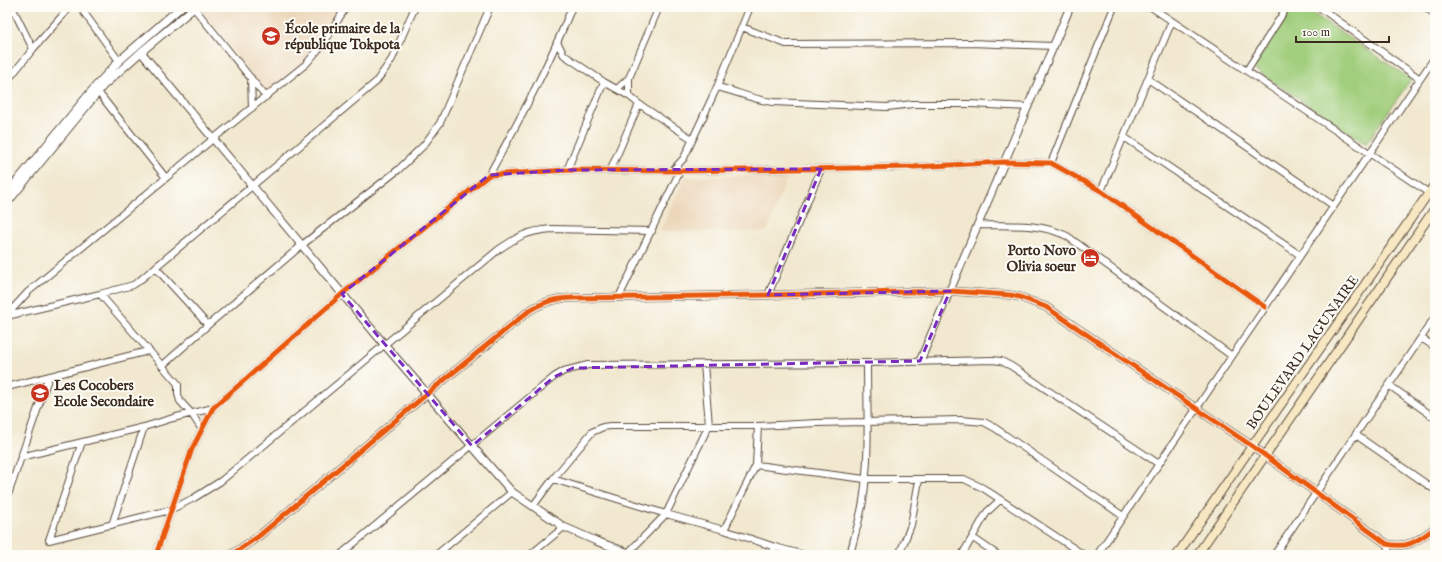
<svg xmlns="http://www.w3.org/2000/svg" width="1442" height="562" font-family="'IM FELL English',serif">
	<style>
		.built { fill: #ecd7ba }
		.green { fill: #a0ce7b; stroke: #6e7c4c }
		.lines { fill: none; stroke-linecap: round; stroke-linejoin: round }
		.minor-casing { stroke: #564639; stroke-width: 8 }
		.tertiary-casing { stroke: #564639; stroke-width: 9 }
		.secondary-casing { stroke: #564639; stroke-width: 10 }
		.minor { stroke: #fff; stroke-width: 6 }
		.tertiary { stroke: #fff; stroke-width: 7 }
		.secondary { stroke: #f7e8c3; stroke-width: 8 }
		.cycleway-casing { stroke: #fdfcf7; stroke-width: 8 }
		.cycleway { stroke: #e8590c; stroke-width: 5 }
		.marked { fill: none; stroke: #7b2cbf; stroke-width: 3; stroke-dasharray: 8 5; stroke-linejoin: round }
		.labels { text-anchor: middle; stroke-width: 4; stroke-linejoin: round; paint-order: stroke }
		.poi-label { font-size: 14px; font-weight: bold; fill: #3b2a1e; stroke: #fdfcf7; text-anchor: start }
		.street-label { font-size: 14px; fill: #3b2a1e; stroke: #fdfcf7 }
	</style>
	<rect width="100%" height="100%" fill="#fdfcf7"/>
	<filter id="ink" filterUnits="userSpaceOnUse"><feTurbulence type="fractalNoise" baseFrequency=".025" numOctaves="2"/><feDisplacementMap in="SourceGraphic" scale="8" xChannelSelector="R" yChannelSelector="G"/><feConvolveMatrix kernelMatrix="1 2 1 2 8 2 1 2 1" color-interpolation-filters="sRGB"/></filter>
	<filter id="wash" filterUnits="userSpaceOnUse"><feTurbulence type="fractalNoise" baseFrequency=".012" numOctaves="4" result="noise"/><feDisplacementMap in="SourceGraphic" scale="16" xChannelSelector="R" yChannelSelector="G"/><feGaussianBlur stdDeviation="0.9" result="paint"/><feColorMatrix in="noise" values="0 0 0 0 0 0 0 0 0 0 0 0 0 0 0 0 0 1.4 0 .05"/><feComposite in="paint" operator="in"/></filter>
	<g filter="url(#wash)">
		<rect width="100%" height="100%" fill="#f1e8cf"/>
		<path class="built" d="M 199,7 L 341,7 L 302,64 L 266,93 Z
			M 788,174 L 767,232 L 660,231 L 685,177 Z"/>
		<path class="green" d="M 1294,7 L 1303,7 L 1411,79 L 1366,144 L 1253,68 Z"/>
	</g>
	<g filter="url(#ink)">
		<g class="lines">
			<g class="minor-casing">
				<path id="minor" d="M 12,7 L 33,49
					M 80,7 L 119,61
					M 1151,7 L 1429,193
					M 1319,7 L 1420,79
					M 1425,7 L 1435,14
					M 194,8 L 266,97
					M 742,27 L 786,44 L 971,43 L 1054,46
					M 557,42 L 564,55 L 604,82 L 629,96 L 639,104 L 692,139
					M 1247,70 L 1287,7
					M 251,78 L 252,108
					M 1148,79 L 1334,206
					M 7,81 L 33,49 L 70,7
					M 717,87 C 736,91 753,100 773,102 L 887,107 L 913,104 L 971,104 L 1028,107
					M 617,89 L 629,78
					M 98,92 L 166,178
					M 629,96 L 629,78 L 659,7
					M 1124,137 L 1300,255
					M 1051,163 L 1114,7
					M 611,169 L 639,104
					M 567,170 L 604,82
					M 672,171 L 684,158 L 717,87 L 750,7
					M 489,175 C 519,121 549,65 572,7
					M 1101,191 L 1172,21
					M 977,225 C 1007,226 1039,222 1067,236 L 1232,356
					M 156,268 L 208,325
					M 100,294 L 178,384 L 178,394 L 180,401 L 191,413 L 201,428
					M 768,295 L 821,169
					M 619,297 L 680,171
					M 7,315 L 28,292 L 213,139 L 306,64 L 324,43 L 346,7
					M 7,316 L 100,294 L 133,285 L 139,281 L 376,82 L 392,59 L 415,7
					M 1421,338 L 1435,347
					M 162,366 L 208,325 L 302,245 L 398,170 L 424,145 L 440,123 L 490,7
					M 1389,385 L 1435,418
					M 7,387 L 148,351
					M 1356,435 L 1435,490
					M 21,457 L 144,427 L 173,418 L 213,408
					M 756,465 L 865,479 L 964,479 L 983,488 L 1084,555
					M 553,479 L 666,514 L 724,530 L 775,547 L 805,555
					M 9,492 L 49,376
					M 533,506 L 553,479 L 592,432 L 603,427 L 610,426 L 758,426 L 817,423 L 961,420 L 984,422 L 995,428 L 1123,516
					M 112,525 L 144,427
					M 724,530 L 756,465 L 758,426
					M 973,538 L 998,555
					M 49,540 L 170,510 L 194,498 L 221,481 L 498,250 C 517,237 527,231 551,229 L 652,231
					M 49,540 L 82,442
					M 1387,544 L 1389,555
					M 1278,549 L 1285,555
					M 156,555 L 192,449 L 213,408 L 342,294 L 489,175 L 567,170 L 680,171 L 914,167 L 1004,162 L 1051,163 L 1101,191 L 1265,307
					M 340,555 L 554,377 L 564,371 L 588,365 L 867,363 L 992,360 L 1001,361 L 1011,366 L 1159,464
					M 436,555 L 512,492
					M 530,555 L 564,527
					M 626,555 L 666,514 L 709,425 L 704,364
					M 770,555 L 775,547
					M 850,555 C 854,537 860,519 863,501 C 870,456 867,409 867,363
					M 899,555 L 911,525 L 919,480
					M 962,555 L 987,512 L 1000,500
					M 1097,555 L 1435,57
					M 1274,555 L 1435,317"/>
			</g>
			<g class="tertiary-casing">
				<path id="tertiary" d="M 141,52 L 384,344 L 512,492 L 564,527 L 596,541 L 634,555
					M 7,193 L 94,88 L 119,61 L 181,7
					M 7,203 L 103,86 L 141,52 L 195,7
					M 920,361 L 1070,7
					M 231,555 L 259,536 L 428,393 L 530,310 C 546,301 556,298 574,298 L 768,295 L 950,291 L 1010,295 L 1020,297 L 1046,307 L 1252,446 L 1387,544 C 1409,549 1418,540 1435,528"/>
			</g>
			<g class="secondary-casing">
				<path id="secondary" d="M 1177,555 L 1252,446 L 1435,184
					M 1197,555 L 1435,208"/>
			</g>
			<use href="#minor" class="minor"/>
			<use href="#tertiary" class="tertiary"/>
			<use href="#secondary" class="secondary"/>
			<g class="cycleway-casing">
				<path id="cycleway" d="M 156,555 L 192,449 L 213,408 L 342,294 L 489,175 L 567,170 L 680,171 L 914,167 L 1004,162 L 1051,163 L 1101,191 L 1265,307
					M 231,555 L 259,536 L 428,393 L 530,310 C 546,301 556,298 574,298 L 768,295 L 950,291 L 1010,295 L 1020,297 L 1046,307 L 1252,446 L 1387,544 C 1409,549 1418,540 1435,528"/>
			</g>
			<use href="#cycleway" class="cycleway"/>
		</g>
	</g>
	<path class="marked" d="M 821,169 L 768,295 L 950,291 L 920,361 L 573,368 L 554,377 L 472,446 L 342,294 L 489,175 L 567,170 Z"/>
	<defs>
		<g id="school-disc" transform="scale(1)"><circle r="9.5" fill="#c8321e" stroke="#fdfcf7"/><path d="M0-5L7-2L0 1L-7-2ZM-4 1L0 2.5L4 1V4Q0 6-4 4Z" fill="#fff"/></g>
		<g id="hotel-disc" transform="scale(1)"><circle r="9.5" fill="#c8321e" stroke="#fdfcf7"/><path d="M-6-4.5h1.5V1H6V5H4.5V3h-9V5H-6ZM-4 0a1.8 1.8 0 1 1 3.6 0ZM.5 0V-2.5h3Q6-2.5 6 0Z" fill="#fff"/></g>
	</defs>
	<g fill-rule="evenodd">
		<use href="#school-disc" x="271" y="36"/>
		<use href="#hotel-disc" x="1090" y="258"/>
		<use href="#school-disc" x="40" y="393"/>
	</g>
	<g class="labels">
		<g class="poi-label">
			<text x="285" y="33">École primaire de la<tspan x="285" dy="16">république Tokpota</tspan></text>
			<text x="1076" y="255" text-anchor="end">Porto Novo<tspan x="1076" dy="16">Olivia soeur</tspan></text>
			<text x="54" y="390">Les Cocobers<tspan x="54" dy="16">Ecole Secondaire</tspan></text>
		</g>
		<g class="street-label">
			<text transform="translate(1302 352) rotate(-55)" y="5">BOULEVARD LAGUNAIRE</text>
		</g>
	</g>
	<rect width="1442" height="562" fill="none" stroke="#fdfcf7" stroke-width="24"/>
	<path d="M1296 36v6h93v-6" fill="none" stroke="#3b2a1e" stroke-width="2"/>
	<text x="1302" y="36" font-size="12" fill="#3b2a1e" stroke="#fdfcf7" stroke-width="3" paint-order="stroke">100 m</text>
</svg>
